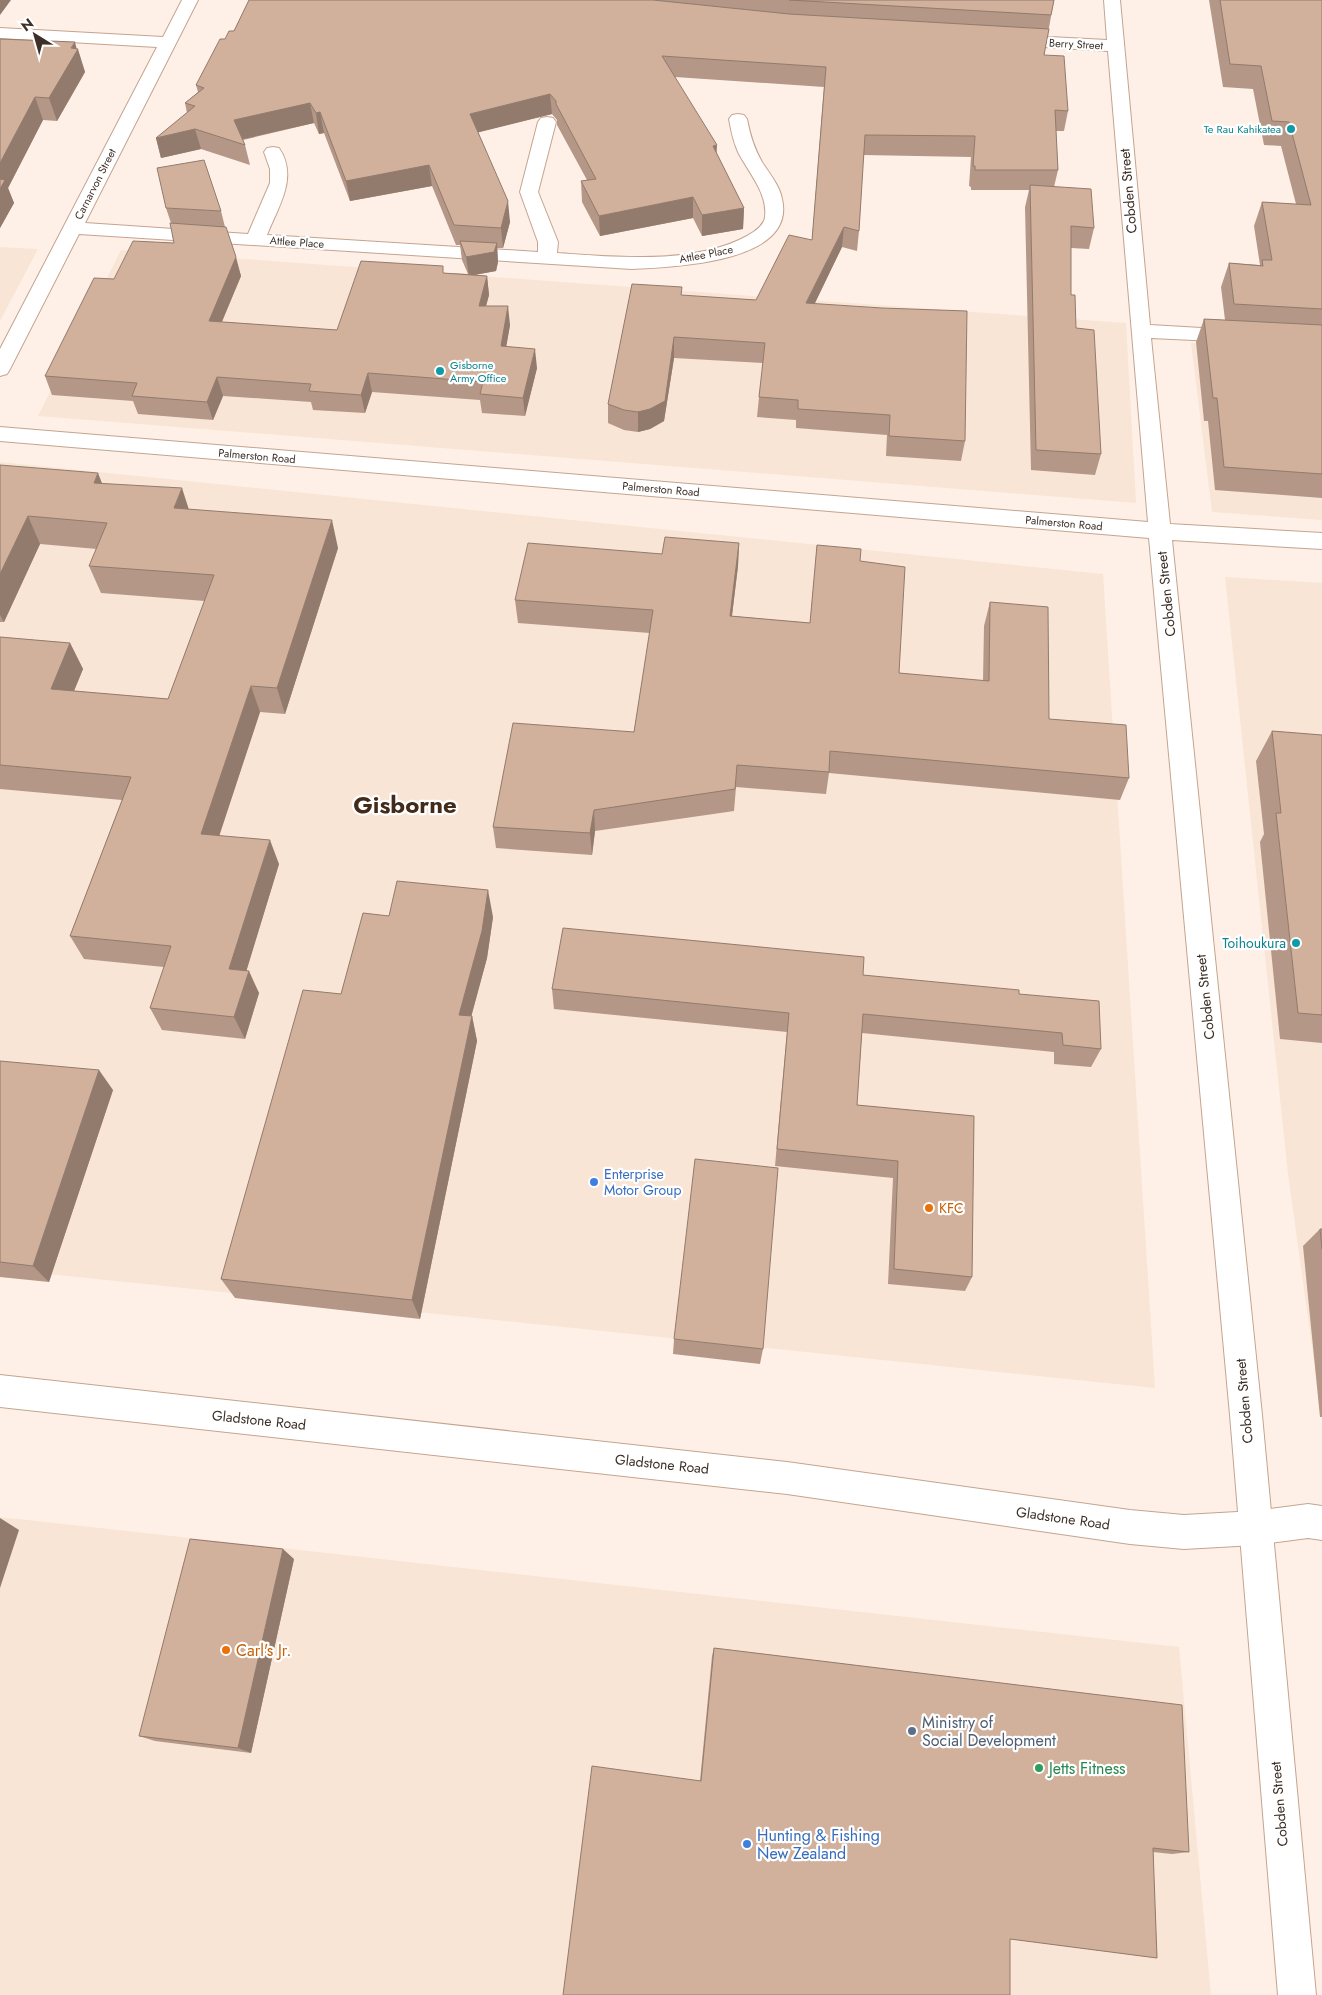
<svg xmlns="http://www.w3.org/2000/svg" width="1322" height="1995" font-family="Jost,sans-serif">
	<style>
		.commercial { fill: #f8e5d5 }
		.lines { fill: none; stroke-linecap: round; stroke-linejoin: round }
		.minor-casing { stroke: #c4a490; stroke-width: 2 }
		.major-casing { stroke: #c4a490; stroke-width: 2 }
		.minor { fill: #fff; fill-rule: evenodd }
		.major { fill: #fff; fill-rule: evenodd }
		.wall { fill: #b49786 }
		.shaded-wall { fill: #927b6d }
		.building { fill: #d1b09c; stroke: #927b6d }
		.culture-dot { fill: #0f9aa8; stroke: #fff; stroke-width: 2 }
		.shop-dot { fill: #3f7fe0; stroke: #fff; stroke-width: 2 }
		.food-dot { fill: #e8710a; stroke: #fff; stroke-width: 2 }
		.service-dot { fill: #5c6f8a; stroke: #fff; stroke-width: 2 }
		.leisure-dot { fill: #2e9e5b; stroke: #fff; stroke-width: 2 }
		.labels { text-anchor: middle; stroke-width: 4.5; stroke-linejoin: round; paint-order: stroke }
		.far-street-label { font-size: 11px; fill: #3d3028; stroke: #fff }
		.far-culture-label { font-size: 11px; fill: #0d838f; stroke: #fff; text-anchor: end }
		.street-label { font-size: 14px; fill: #3d3028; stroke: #fff }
		.culture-label { font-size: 14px; fill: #0d838f; stroke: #fff; text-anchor: end }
		.shop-label { font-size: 14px; fill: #366cbe; stroke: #fff; text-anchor: start }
		.food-label { font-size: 14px; fill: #c56008; stroke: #fff; text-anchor: start }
		.near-food-label { font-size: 16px; fill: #c56008; stroke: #fff; text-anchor: start }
		.near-service-label { font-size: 16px; fill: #4e5e75; stroke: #fff; text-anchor: start }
		.near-leisure-label { font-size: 16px; fill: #27864d; stroke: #fff; text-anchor: start }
		.near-shop-label { font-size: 16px; fill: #366cbe; stroke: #fff; text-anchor: start }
		.town-label { font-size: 24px; font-weight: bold; fill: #432a19; stroke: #fff }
	</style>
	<rect width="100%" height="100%" fill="#fef0e7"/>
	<path class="commercial" d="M 0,247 L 38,249 L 0,321 Z
		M 121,250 L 1126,323 L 1136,503 L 38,416 Z
		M 1191,343 L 1322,351 L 1322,520 L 1212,512 Z
		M 0,462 L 1103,574 L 1155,1388 L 0,1269 Z
		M 1225,577 L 1322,583 L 1322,1418 L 1288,1174 Z
		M 0,1517 L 1179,1647 L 1211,1995 L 0,1995 Z"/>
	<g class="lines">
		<g class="minor-casing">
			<path id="minor" d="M 182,0 L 198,0 L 85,223 L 248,234 L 270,183 L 270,169 L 264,152 L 267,148 L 273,147 L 279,148 C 299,177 278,207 267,235 L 538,252 L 538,242 L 520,192 L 538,122 L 541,118 L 547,117 L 553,118 L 556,122 L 538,192 L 558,242 L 557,253 C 616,257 694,265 747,236 C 754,232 764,226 765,217 C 768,193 748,172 738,152 C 733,141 731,130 729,119 L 732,115 L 738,114 L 744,115 L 747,119 C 750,135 754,148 762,162 C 769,173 780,186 782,199 C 797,263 673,267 632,269 L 79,234 L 10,369 L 7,374 L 0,376 L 0,349 L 157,47 L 0,38 L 0,28 L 163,37 Z
				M 1104,0 L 1120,0 L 1150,325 L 1236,330 L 1243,331 L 1246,336 L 1243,341 L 1236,342 L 1151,338 L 1170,524 L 1322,533 L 1322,549 L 1172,540 L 1262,1415 L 1316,1995 L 1278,1995 L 1230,1415 L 1149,538 L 0,441 L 0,427 L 1148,522 L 1108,51 L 1010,45 L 1004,44 L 1001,40 L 1004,36 L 1010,35 L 1107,40 Z"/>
		</g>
		<g class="major-casing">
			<path id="major" d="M 0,1375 L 787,1462 L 1130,1510 L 1184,1515 L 1255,1511 L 1308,1504 L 1322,1506 L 1322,1540 L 1308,1538 L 1255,1545 L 1184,1549 L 1130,1544 L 787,1494 L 0,1407 Z"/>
		</g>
		<use href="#minor" class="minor"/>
		<use href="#major" class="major"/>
	</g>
	<path class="wall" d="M 249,0 L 1054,0 L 1044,55 L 1068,111 L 1064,131 L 1056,131 L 1058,170 L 1054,187 L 1094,228 L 1089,249 L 1071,248 L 1071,295 L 1076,328 L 1101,454 L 1095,475 L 1031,470 L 1025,207 L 1029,190 L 971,190 L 971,187 L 969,186 L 971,157 L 863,155 L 859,231 L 857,251 L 842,247 L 814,304 L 965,441 L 961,461 L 886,456 L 887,435 L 796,428 L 796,420 L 757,417 L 759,397 L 763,363 L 674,358 L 664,421 L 650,429 L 638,432 L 624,430 L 608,423 L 608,404 L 682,296 L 756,300 L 812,240 L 824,87 L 675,77 L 716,152 L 744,208 L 743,229 L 702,236 L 693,218 L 600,236 L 582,202 L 581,181 L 587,180 L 557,125 L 557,120 L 552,114 L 478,132 L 510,222 L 503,248 L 497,248 L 498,262 L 496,271 L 474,275 L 487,276 L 489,295 L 486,306 L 510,325 L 506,347 L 537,368 L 525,416 L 482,413 L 480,400 L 372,392 L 365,413 L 313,410 L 311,402 L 223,396 L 213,420 L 138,414 L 133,401 L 52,395 L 45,376 L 114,279 L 174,243 L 171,223 L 166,208 L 221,211 L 225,227 L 241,276 L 222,322 L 337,330 L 444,273 L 468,274 L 462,260 L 460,245 L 456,245 L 432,186 L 350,201 L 324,133 L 319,134 L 314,123 L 243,140 L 245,145 L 250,165 L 201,149 L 161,158 L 156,138 L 187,113 L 185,103 L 198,92 L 196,85 L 225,39 L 234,31 Z
		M 1209,0 L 1322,0 L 1322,498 L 1215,490 L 1208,421 L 1204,421 L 1196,342 L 1204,319 L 1225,320 L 1221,287 L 1229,263 L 1260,265 L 1254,226 L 1262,202 L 1296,204 L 1281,146 L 1264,145 L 1253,89 L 1223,87 Z
		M 0,39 L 77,49 L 85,72 L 57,121 L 43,120 L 8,188 L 14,203 L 0,228 Z
		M 0,465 L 102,483 L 188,509 L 338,548 L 285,714 L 260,712 L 219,835 L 279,864 L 246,971 L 259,993 L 245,1039 L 162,1030 L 150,1008 L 164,967 L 84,959 L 70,936 L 122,800 L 0,789 L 0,637 L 70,643 L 83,669 L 74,691 L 168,699 L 205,601 L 101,593 L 89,566 L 97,549 L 40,544 L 4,622 L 0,622 Z
		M 739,543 L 738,566 L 732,616 L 810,623 L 817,545 L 860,561 L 899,673 L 983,681 L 984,626 L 990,602 L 1049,719 L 1129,778 L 1120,800 L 829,773 L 826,794 L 736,787 L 734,811 L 595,831 L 592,855 L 496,848 L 493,827 L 634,732 L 650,633 L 518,623 L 515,600 L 662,554 Z
		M 1272,731 L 1322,735 L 1322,1043 L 1280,1039 L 1260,842 L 1264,834 L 1256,761 Z
		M 389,916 L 493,917 L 487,958 L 471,1016 L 472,1016 L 477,1041 L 420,1319 L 235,1298 L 221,1279 L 341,994 Z
		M 863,975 L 1019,994 L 1101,1049 L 1091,1067 L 1054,1064 L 1054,1052 L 862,1033 L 857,1105 L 974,1116 L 972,1277 L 965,1291 L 888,1284 L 893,1178 L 775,1166 L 787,1032 L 554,1009 L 552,989 Z
		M 0,1061 L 113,1090 L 49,1282 L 0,1277 Z
		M 1320,1229 L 1322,1229 L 1322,1417 L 1320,1417 L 1303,1246 Z
		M 674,1339 L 763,1349 L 760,1364 L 673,1354 Z
		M 294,1559 L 251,1753 L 155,1741 L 139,1736 Z
		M 714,1648 L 1189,1852 L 1172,1854 L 1153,1852 L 1157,1958 L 1010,1939 L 700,1781 L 712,1656 Z"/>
	<path class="shaded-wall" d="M 0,0 L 11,0 L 0,15 Z
		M 75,42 L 77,50 L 78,49 L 85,72 L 57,121 L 49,98 L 71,48 Z
		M 550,94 L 552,114 L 472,134 L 470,114 Z
		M 35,97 L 43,120 L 8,188 L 14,203 L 0,228 L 0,163 Z
		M 310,103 L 314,123 L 239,140 L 234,120 Z
		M 320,112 L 324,133 L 319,134 L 316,113 Z
		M 195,129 L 201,149 L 161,158 L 156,138 Z
		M 717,145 L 716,165 L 713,146 Z
		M 429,165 L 432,186 L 350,201 L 346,181 Z
		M 693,197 L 693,218 L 600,236 L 599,216 Z
		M 508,201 L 510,222 L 503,248 L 501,228 Z
		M 744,208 L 743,229 L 702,236 L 702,215 Z
		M 844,227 L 842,247 L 805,324 L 806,303 Z
		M 497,243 L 498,262 L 496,271 L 469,276 L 466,257 Z
		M 236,257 L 241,276 L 214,340 L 209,321 Z
		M 487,276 L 489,295 L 481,324 L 479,306 Z
		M 508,306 L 510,325 L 503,365 L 501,346 Z
		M 674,337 L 674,358 L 664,421 L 650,429 L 638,432 L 638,412 Z
		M 535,349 L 537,368 L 525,416 L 523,398 Z
		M 368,373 L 372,392 L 365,413 L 361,395 Z
		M 217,377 L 223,396 L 213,420 L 207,402 Z
		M 98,473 L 109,501 L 94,483 Z
		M 182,488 L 191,516 L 174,508 Z
		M 28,516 L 40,544 L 4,622 L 0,615 L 0,574 Z
		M 332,520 L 338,548 L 285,714 L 277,688 Z
		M 739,543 L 738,566 L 729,639 L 730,616 Z
		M 70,643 L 83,669 L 64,715 L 51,689 Z
		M 251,686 L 260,712 L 212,858 L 201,834 Z
		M 594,810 L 595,831 L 592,855 L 590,833 Z
		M 270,840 L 279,864 L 240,992 L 229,969 Z
		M 488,890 L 493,917 L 487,958 L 465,1040 L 459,1015 Z
		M 249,971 L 259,993 L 245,1039 L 234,1017 Z
		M 472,1016 L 477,1041 L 420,1319 L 412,1300 Z
		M 99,1070 L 113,1090 L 49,1282 L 33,1266 Z
		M 0,1518 L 19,1530 L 0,1588 Z
		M 283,1549 L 294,1559 L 251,1753 L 238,1748 Z"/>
	<path class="building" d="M 249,0 L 653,0 L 789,14 L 1049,29 L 1044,55 L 1064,56 L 1068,111 L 1055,110 L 1058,170 L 975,170 L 975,166 L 973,166 L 975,136 L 865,135 L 859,231 L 844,227 L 806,303 L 882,308 L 967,311 L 965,441 L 889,436 L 890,415 L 798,409 L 798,400 L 759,397 L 765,343 L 674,337 L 665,401 L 650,409 L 638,412 L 624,410 L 608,404 L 632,284 L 682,287 L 681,295 L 756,300 L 789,235 L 812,240 L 826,67 L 662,56 L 717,145 L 713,146 L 744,208 L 702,215 L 693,197 L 599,216 L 581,181 L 596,179 L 556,104 L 556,101 L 550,94 L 470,114 L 508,201 L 501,228 L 454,225 L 429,165 L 346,181 L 320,112 L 316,113 L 310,103 L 234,120 L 245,145 L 195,129 L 156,138 L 195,106 L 185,103 L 204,88 L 196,85 L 220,39 L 225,39 L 229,31 L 234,31 Z
		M 789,0 L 1054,0 L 1051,15 Z
		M 1220,0 L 1322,0 L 1322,309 L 1234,304 L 1229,263 L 1263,266 L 1262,260 L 1272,260 L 1262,202 L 1311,205 L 1289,122 L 1272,121 L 1261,66 L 1230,64 Z
		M 0,39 L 75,42 L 71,48 L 78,49 L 49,98 L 35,97 L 0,163 Z
		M 204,160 L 221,211 L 166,208 L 157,168 Z
		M 0,179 L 5,180 L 0,189 Z
		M 1030,185 L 1091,189 L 1094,228 L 1071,226 L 1071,295 L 1075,295 L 1076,328 L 1094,330 L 1101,454 L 1036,450 Z
		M 170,223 L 226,227 L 236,257 L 209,321 L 337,330 L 361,261 L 443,266 L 443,273 L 487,276 L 479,306 L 508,306 L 501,346 L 535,349 L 523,398 L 480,394 L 483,382 L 368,373 L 361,395 L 309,391 L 311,384 L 217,377 L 207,402 L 132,396 L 137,383 L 45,376 L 94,278 L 114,279 L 133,241 L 174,243 Z
		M 460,241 L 497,243 L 494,252 L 466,257 Z
		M 1204,319 L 1322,325 L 1322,474 L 1224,467 L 1217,398 L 1213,398 Z
		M 0,465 L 98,473 L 94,483 L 182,488 L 174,508 L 332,520 L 277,688 L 251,686 L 201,834 L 270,840 L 229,969 L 249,971 L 234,1017 L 150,1008 L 171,946 L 70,936 L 131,777 L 0,765 L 0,637 L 70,643 L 51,689 L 168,699 L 214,575 L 89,566 L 107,523 L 28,516 L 0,574 Z
		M 665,537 L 739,543 L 730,616 L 810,623 L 817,545 L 861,549 L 860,561 L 905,567 L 899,673 L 989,681 L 990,602 L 1048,607 L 1049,719 L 1126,725 L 1129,778 L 830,751 L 829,772 L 737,765 L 735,789 L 594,810 L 590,833 L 493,827 L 513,723 L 634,732 L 653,610 L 515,600 L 528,543 L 662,554 Z
		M 1272,731 L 1322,735 L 1322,1015 L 1298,1013 L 1276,813 L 1281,813 Z
		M 397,881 L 488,890 L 482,931 L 459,1015 L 472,1016 L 412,1300 L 221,1279 L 303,990 L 341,994 L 363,913 L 389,916 Z
		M 563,928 L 864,957 L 863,975 L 1019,990 L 1019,994 L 1099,1001 L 1101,1049 L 1063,1045 L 1062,1033 L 863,1014 L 857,1105 L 974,1116 L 972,1277 L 894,1269 L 898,1161 L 777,1149 L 789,1013 L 552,989 Z
		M 0,1061 L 99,1070 L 33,1266 L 0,1262 Z
		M 695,1159 L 778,1168 L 763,1349 L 674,1339 Z
		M 1320,1229 L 1322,1229 L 1322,1249 Z
		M 190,1539 L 283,1549 L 238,1748 L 139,1736 Z
		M 714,1648 L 1182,1705 L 1189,1852 L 1153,1848 L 1157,1958 L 1010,1939 L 1010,1995 L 563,1995 L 592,1766 L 701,1781 Z"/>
	<g class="culture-dot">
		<circle cx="1291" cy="129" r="5"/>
		<circle cx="440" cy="371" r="5"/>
		<circle cx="1296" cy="943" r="5"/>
	</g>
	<g class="shop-dot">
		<circle cx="594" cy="1182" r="5"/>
		<circle cx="747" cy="1844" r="5"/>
	</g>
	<g class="food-dot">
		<circle cx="929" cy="1208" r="5"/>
		<circle cx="226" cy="1650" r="5"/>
	</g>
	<circle class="service-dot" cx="912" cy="1731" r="5"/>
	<circle class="leisure-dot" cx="1039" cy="1768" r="5"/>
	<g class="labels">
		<g class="far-street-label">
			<text transform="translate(1076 44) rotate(3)" y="4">Berry Street</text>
			<text transform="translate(95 184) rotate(-63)" y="4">Carnarvon Street</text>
			<text transform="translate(297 242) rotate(4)" y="4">Attlee Place</text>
			<text transform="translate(706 254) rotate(-11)" y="4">Attlee Place</text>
			<text transform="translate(257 456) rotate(5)" y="4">Palmerston Road</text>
			<text transform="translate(661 489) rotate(5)" y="4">Palmerston Road</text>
			<text transform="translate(1064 523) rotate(5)" y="4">Palmerston Road</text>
		</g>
		<g class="far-culture-label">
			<text x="1281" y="133">Te Rau Kahikatea</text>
			<text x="450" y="369" text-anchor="start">Gisborne<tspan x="450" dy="13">Army Office</tspan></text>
		</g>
		<g class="street-label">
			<text transform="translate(1128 191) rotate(-95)" y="5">Cobden Street</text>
			<text transform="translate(1166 594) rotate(-96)" y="5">Cobden Street</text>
			<text transform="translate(1205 997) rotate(-96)" y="5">Cobden Street</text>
			<text transform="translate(1244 1401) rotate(-95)" y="5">Cobden Street</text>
			<text transform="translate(259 1420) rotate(6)" y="5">Gladstone Road</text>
			<text transform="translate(662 1464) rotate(6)" y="5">Gladstone Road</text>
			<text transform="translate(1063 1518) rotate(8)" y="5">Gladstone Road</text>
			<text transform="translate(1279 1804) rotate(-95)" y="5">Cobden Street</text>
		</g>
		<g class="culture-label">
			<text x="1286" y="948">Toihoukura</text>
		</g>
		<g class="shop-label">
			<text x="604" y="1179">Enterprise<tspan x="604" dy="16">Motor Group</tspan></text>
		</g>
		<g class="food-label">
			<text x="939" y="1213">KFC</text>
		</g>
		<g class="near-food-label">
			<text x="236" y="1656">Carl's Jr.</text>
		</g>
		<g class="near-service-label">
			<text x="922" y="1728">Ministry of<tspan x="922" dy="18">Social Development</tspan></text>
		</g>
		<g class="near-leisure-label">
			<text x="1049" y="1774">Jetts Fitness</text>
		</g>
		<g class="near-shop-label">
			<text x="757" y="1841">Hunting &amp; Fishing<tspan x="757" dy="18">New Zealand</tspan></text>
		</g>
		<g class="town-label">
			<text x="405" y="813">Gisborne</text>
		</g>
	</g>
	<g transform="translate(35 35) rotate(323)" stroke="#ffffff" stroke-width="4" paint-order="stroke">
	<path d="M0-4L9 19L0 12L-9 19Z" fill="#3d3028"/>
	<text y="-8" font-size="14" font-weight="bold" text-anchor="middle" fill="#3d3028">N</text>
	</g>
</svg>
